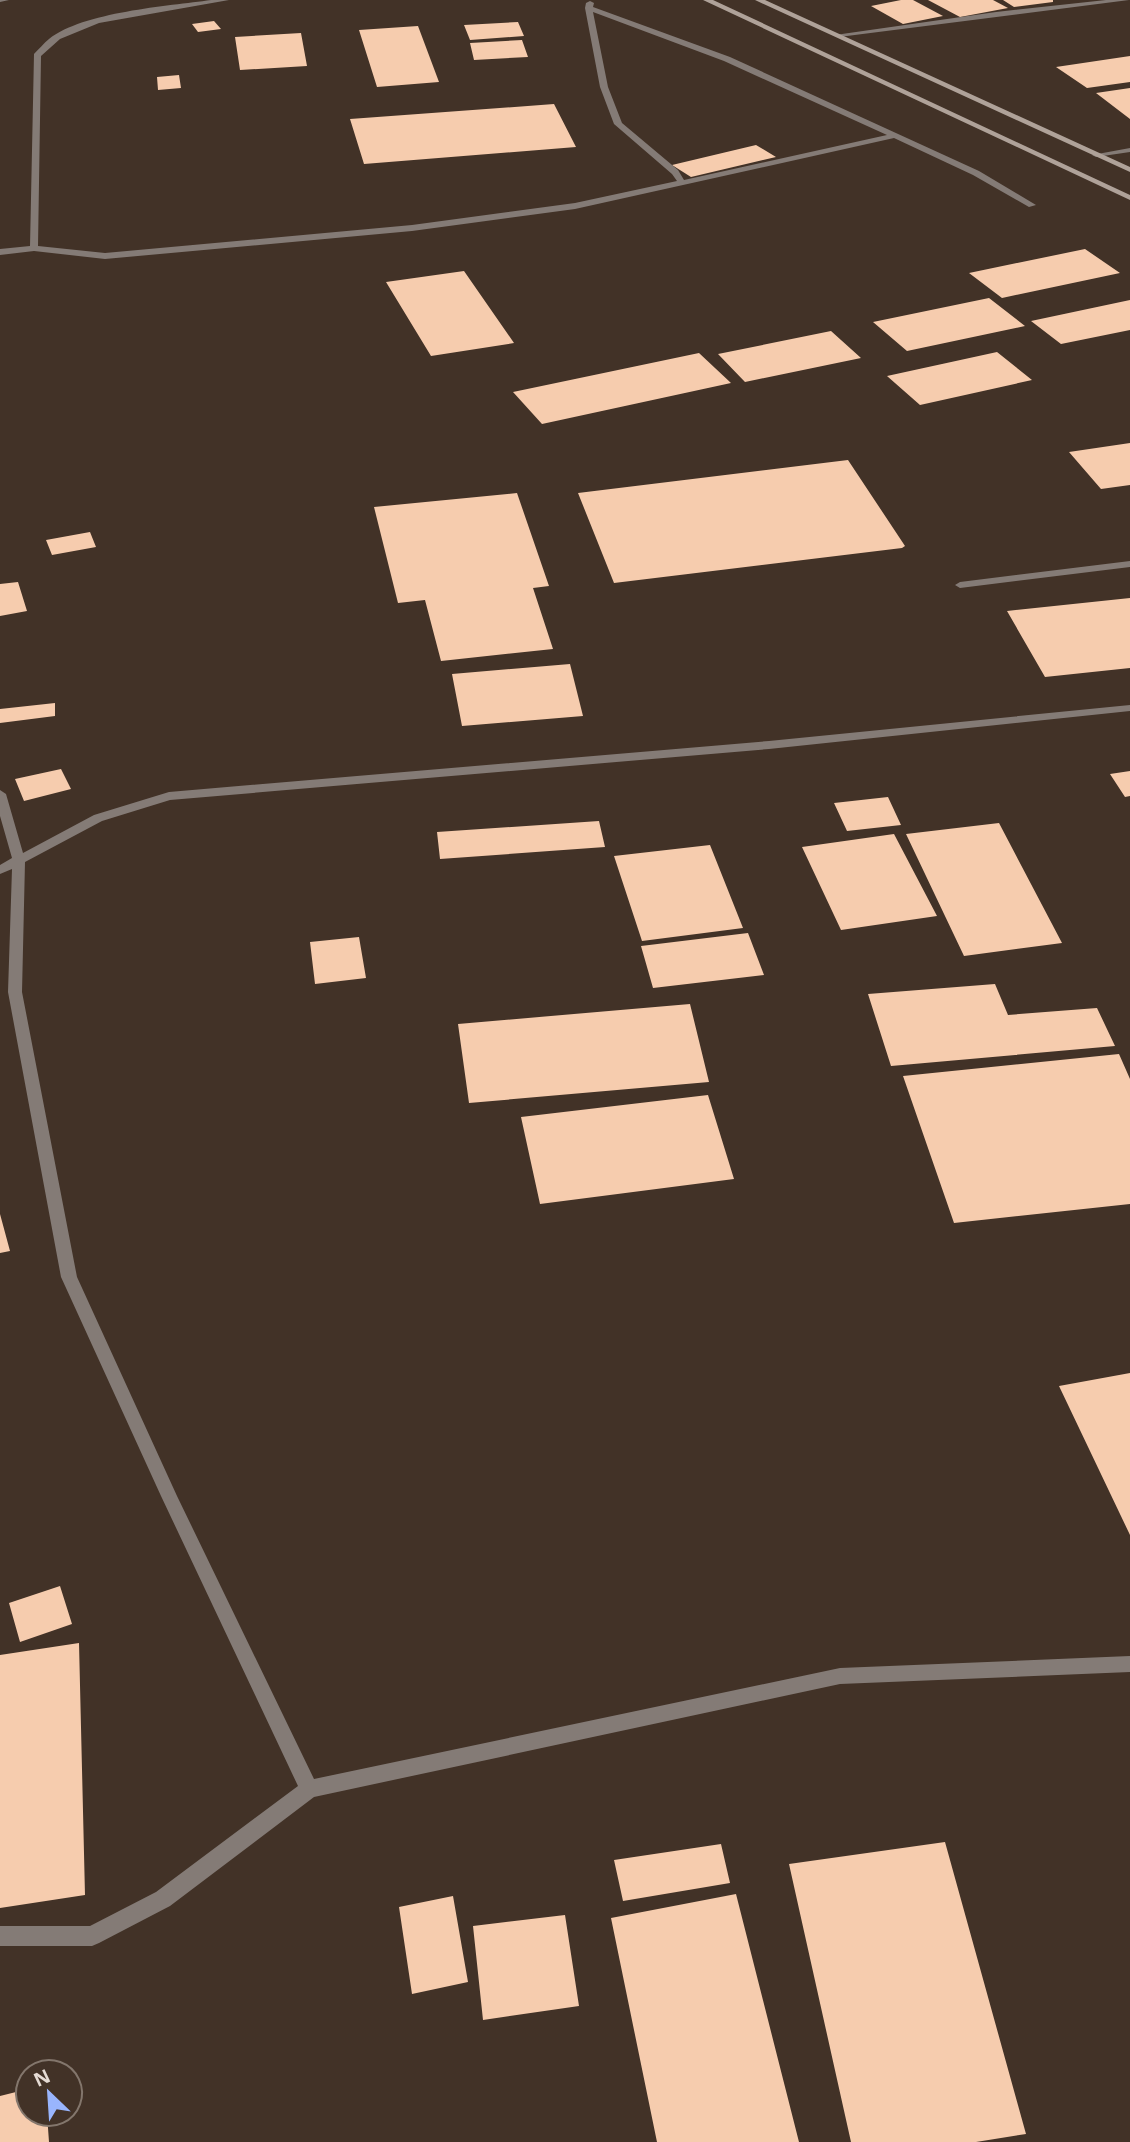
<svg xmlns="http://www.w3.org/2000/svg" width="1130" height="2142" font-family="'Noto Sans',sans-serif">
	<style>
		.building { fill: #f6ccae }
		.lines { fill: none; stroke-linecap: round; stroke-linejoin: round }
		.street { fill: #847b76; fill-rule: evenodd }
		.secondary { fill: #afa299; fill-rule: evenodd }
	</style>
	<rect width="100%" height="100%" fill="#423227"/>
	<path class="building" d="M 901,0 L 913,0 L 943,16 L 903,24 L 871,6 Z
		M 928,0 L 993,0 L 1008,8 L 960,17 Z
		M 1003,0 L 1053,0 L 1053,2 L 1014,7 Z
		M 214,21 L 221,29 L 198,32 L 192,24 Z
		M 518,22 L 524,36 L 470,40 L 464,25 Z
		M 418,26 L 439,82 L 377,87 L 359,30 Z
		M 301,33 L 307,66 L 240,70 L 235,37 Z
		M 522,40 L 528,57 L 474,60 L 470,43 Z
		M 1130,56 L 1130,82 L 1087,88 L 1056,67 Z
		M 179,75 L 181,88 L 158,90 L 157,77 Z
		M 1130,88 L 1130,119 L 1096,93 Z
		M 554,104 L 576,147 L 364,164 L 350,119 Z
		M 756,145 L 776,157 L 691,177 L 672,165 Z
		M 1085,249 L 1120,273 L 1002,298 L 969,273 Z
		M 464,271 L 514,343 L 431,356 L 386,282 Z
		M 989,298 L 1025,326 L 907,351 L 873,322 Z
		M 1130,300 L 1130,330 L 1061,344 L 1031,321 Z
		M 831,331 L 861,358 L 745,382 L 718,354 Z
		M 997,352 L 1032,380 L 920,405 L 887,376 Z
		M 699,353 L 731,383 L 542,424 L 513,392 Z
		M 1130,443 L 1130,485 L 1101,489 L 1069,452 Z
		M 848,460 L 905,546 L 902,548 L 614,583 L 578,493 Z
		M 517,493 L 549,586 L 533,588 L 553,649 L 441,661 L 425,600 L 398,603 L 374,507 Z
		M 90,532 L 96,547 L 52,555 L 46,540 Z
		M 18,582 L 27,611 L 0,616 L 0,584 Z
		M 1130,598 L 1130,668 L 1045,677 L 1007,611 Z
		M 570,664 L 583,716 L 462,726 L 452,674 Z
		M 55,703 L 55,716 L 0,723 L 0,709 Z
		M 61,769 L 71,789 L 24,801 L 15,779 Z
		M 1130,771 L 1130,796 L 1125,797 L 1110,774 Z
		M 888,797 L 901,825 L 847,831 L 834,803 Z
		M 599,821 L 605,847 L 440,859 L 437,832 Z
		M 999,823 L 1062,943 L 964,956 L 906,834 Z
		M 894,834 L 937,916 L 841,930 L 802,847 Z
		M 710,845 L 743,928 L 642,941 L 614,856 Z
		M 748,933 L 764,975 L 653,988 L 641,946 Z
		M 359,937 L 366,978 L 315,984 L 310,942 Z
		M 995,984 L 1008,1015 L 1097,1008 L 1115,1046 L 891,1066 L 868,994 Z
		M 690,1004 L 709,1082 L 469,1103 L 458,1024 Z
		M 1119,1054 L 1130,1079 L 1130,1204 L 954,1223 L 903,1076 Z
		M 708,1095 L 734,1179 L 540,1204 L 521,1117 Z
		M 0,1214 L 10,1251 L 0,1253 Z
		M 1130,1373 L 1130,1535 L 1059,1386 Z
		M 60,1586 L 72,1624 L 20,1642 L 9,1603 Z
		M 79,1643 L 85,1895 L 0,1908 L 0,1655 Z
		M 945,1842 L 1026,2134 L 976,2142 L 851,2142 L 789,1864 Z
		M 721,1844 L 730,1883 L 623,1901 L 614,1860 Z
		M 736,1894 L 799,2142 L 657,2142 L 611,1918 Z
		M 453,1896 L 468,1982 L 412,1994 L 399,1907 Z
		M 565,1915 L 579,2006 L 483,2020 L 473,1926 Z
		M 28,2089 L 28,2114 L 47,2114 L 49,2142 L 0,2142 L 0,2096 Z"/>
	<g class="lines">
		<path class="street" d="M 0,0 L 9,0 L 0,2 Z
			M 211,0 L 229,0 L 99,23 L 60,39 L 41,56 L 38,246 L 105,253 L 412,225 L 575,203 L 677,181 L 672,174 L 614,124 L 600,87 L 585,8 L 586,3 L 590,1 L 594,3 L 593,7 L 730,57 L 979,171 L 1036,205 L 1029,207 L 973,175 L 894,138 L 575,209 L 412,231 L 105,259 L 34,251 L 0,255 L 0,249 L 30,246 L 34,54 C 39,49 44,43 49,39 C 83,12 168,6 211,0 ZM 593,12 L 724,61 L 887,135 L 684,180 L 678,170 L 622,123 L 608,87 Z
			M 1106,0 L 1129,0 L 839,37 L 835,35 L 996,12 Z
			M 1130,148 L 1130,152 L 1096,157 L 1092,155 Z
			M 1130,561 L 1130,567 L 960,588 L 955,585 L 960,582 Z
			M 1130,705 L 1130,711 L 769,749 L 170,800 L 102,821 L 25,862 L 22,992 L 77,1277 L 177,1496 L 314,1779 L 840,1668 L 1130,1656 L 1130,1672 L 840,1684 L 314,1797 L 170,1906 L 99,1943 L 92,1946 L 0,1946 L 0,1926 L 90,1926 L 156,1892 L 298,1786 L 161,1496 L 61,1277 L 8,992 L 12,869 L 0,874 L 0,865 L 12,858 L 0,816 L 0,790 L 6,794 L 23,853 L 94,815 L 169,792 L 769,741 Z"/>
		<path class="secondary" d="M 703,0 L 713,0 L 1130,195 L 1130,200 Z
			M 755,0 L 765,0 L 1130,167 L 1130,172 Z"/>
	</g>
	<g transform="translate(49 2093) rotate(335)"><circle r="33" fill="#423227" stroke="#83766c" stroke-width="2"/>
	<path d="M0-5L12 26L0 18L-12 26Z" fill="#99b5fd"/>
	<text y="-10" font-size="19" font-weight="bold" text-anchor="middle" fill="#e5dbd4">N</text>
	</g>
</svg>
